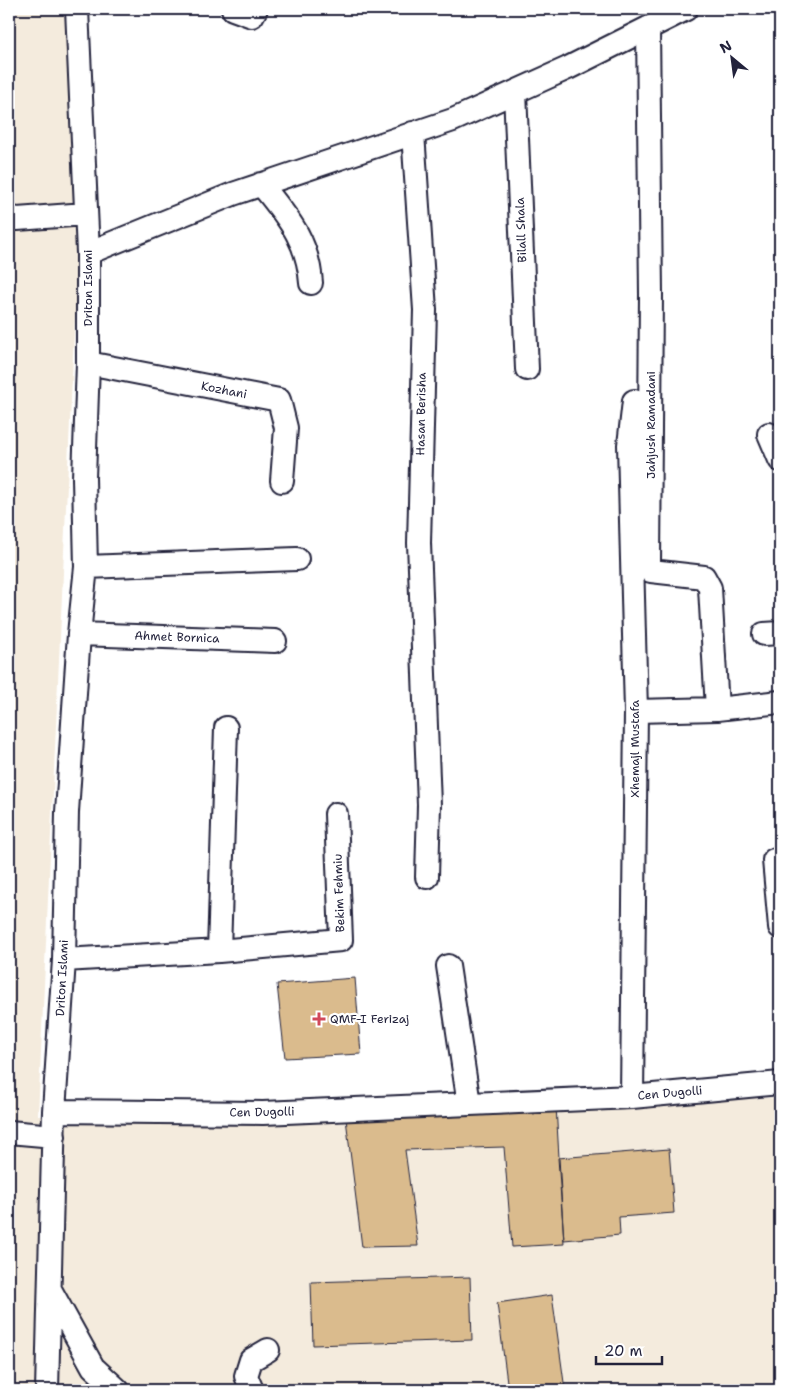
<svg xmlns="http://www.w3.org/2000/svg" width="789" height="1399" font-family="'Shantell Sans',sans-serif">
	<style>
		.built { fill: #f4ebdd }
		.building { fill: #dabb8d; stroke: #22223b }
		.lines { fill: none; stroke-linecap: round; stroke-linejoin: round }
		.minor-casing { stroke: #22223b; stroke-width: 26 }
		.minor { stroke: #fff; stroke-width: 22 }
		.poi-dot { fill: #d1495b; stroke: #fff; stroke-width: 2 }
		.labels { text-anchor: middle; stroke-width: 4.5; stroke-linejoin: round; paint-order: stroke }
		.street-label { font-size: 12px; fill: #22223b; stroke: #fff }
		.poi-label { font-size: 12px; fill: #22223b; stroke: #fff; text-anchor: start }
	</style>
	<rect width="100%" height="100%" fill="#fff"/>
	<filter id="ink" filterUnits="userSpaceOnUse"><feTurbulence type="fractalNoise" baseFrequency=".02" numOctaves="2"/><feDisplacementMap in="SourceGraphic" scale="10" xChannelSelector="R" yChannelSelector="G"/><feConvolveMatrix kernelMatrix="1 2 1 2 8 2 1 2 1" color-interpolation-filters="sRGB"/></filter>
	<g filter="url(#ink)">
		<path class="built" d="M 9,9 L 89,9 L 38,1116 L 648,1104 L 780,1097 L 780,1390 L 9,1390 Z"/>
		<path class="building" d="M 355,978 L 361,1054 L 285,1058 L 277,984 Z
			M 556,1106 L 564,1244 L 512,1247 L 504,1147 L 405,1150 L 418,1246 L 362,1247 L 345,1111 Z
			M 669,1149 L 674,1213 L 619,1217 L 620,1235 L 564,1240 L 558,1158 Z
			M 470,1277 L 472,1340 L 313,1345 L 311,1282 Z
			M 552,1295 L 565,1390 L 508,1390 L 497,1303 Z"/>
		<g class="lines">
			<g class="minor-casing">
				<path id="minor" d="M 233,9 L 252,16 L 256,9
					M 648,28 L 651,294 L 649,565 L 651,571 L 704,577 L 710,588 L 717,709 L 780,702
					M 515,92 L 527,369
					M 413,133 L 425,310 L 419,543 L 429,805 L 427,877
					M 261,184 C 287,217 308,239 311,283
					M 9,217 L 17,219 L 86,214
					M 88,253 L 233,194 L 453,120 L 568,68 L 686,9
					M 88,363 L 279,400 L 286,428 L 282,481
					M 769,434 L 780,460
					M 86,567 L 297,559
					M 79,634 L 275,641
					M 764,634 L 780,633
					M 636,711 L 717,709
					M 774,860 L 780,927
					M 219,951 L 226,728
					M 64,960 L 219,951 L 341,940 L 336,814
					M 448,966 L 469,1104
					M 632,1097 L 636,711 L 629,445 L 634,401
					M 54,1111 L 263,1113 L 632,1097 L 780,1083
					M 9,1132 L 54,1136
					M 51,1291 L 93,1367 L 118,1390
					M 47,1390 L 54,1111 L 64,960 L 67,812 L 79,634 L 86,567 L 84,478 L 88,363 L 88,253 L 77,9
					M 252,1390 L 246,1376 L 251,1360 L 268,1350"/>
			</g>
			<use href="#minor" class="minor"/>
		</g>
	</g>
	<path class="poi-dot" d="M316.5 1011.5h5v5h5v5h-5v5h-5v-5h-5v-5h5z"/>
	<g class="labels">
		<g class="street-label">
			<text transform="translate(521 230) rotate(-92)" y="4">Bilall Shala</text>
			<text transform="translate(88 288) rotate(-90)" y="4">Driton Islami</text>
			<text transform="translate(224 390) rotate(11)" y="4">Kozhani</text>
			<text transform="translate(421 414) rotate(-89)" y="4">Hasan Berisha</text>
			<text transform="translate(651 425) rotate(-90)" y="4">Jahjush Ramadani</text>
			<text transform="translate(177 637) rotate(2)" y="4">Ahmet Bornica</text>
			<text transform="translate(635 749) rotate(-90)" y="4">Xhemajl Mustafa</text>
			<text transform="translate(339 893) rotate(-92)" y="4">Bekim Fehmiu</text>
			<text transform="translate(62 978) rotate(-87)" y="4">Driton Islami</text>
			<text transform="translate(670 1093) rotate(-5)" y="4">Cen Dugolli</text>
			<text transform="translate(262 1112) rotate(-1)" y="4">Cen Dugolli</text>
		</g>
		<g class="poi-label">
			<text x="330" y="1023">QMF-I Ferizaj</text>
		</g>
	</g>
	<rect width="789" height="1399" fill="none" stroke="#fff" stroke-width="30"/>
	<rect x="15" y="15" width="759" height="1369" fill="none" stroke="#22223b" stroke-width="2" filter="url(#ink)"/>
	<g transform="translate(732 58) rotate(331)" stroke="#ffffff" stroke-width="4" paint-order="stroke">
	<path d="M0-4L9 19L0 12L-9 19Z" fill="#22223b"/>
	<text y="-8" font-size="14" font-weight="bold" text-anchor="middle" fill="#22223b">N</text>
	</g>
	<path d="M596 1356v8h66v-8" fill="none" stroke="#22223b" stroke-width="2.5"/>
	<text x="604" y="1356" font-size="15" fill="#22223b" stroke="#ffffff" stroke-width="4" paint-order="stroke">20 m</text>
</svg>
